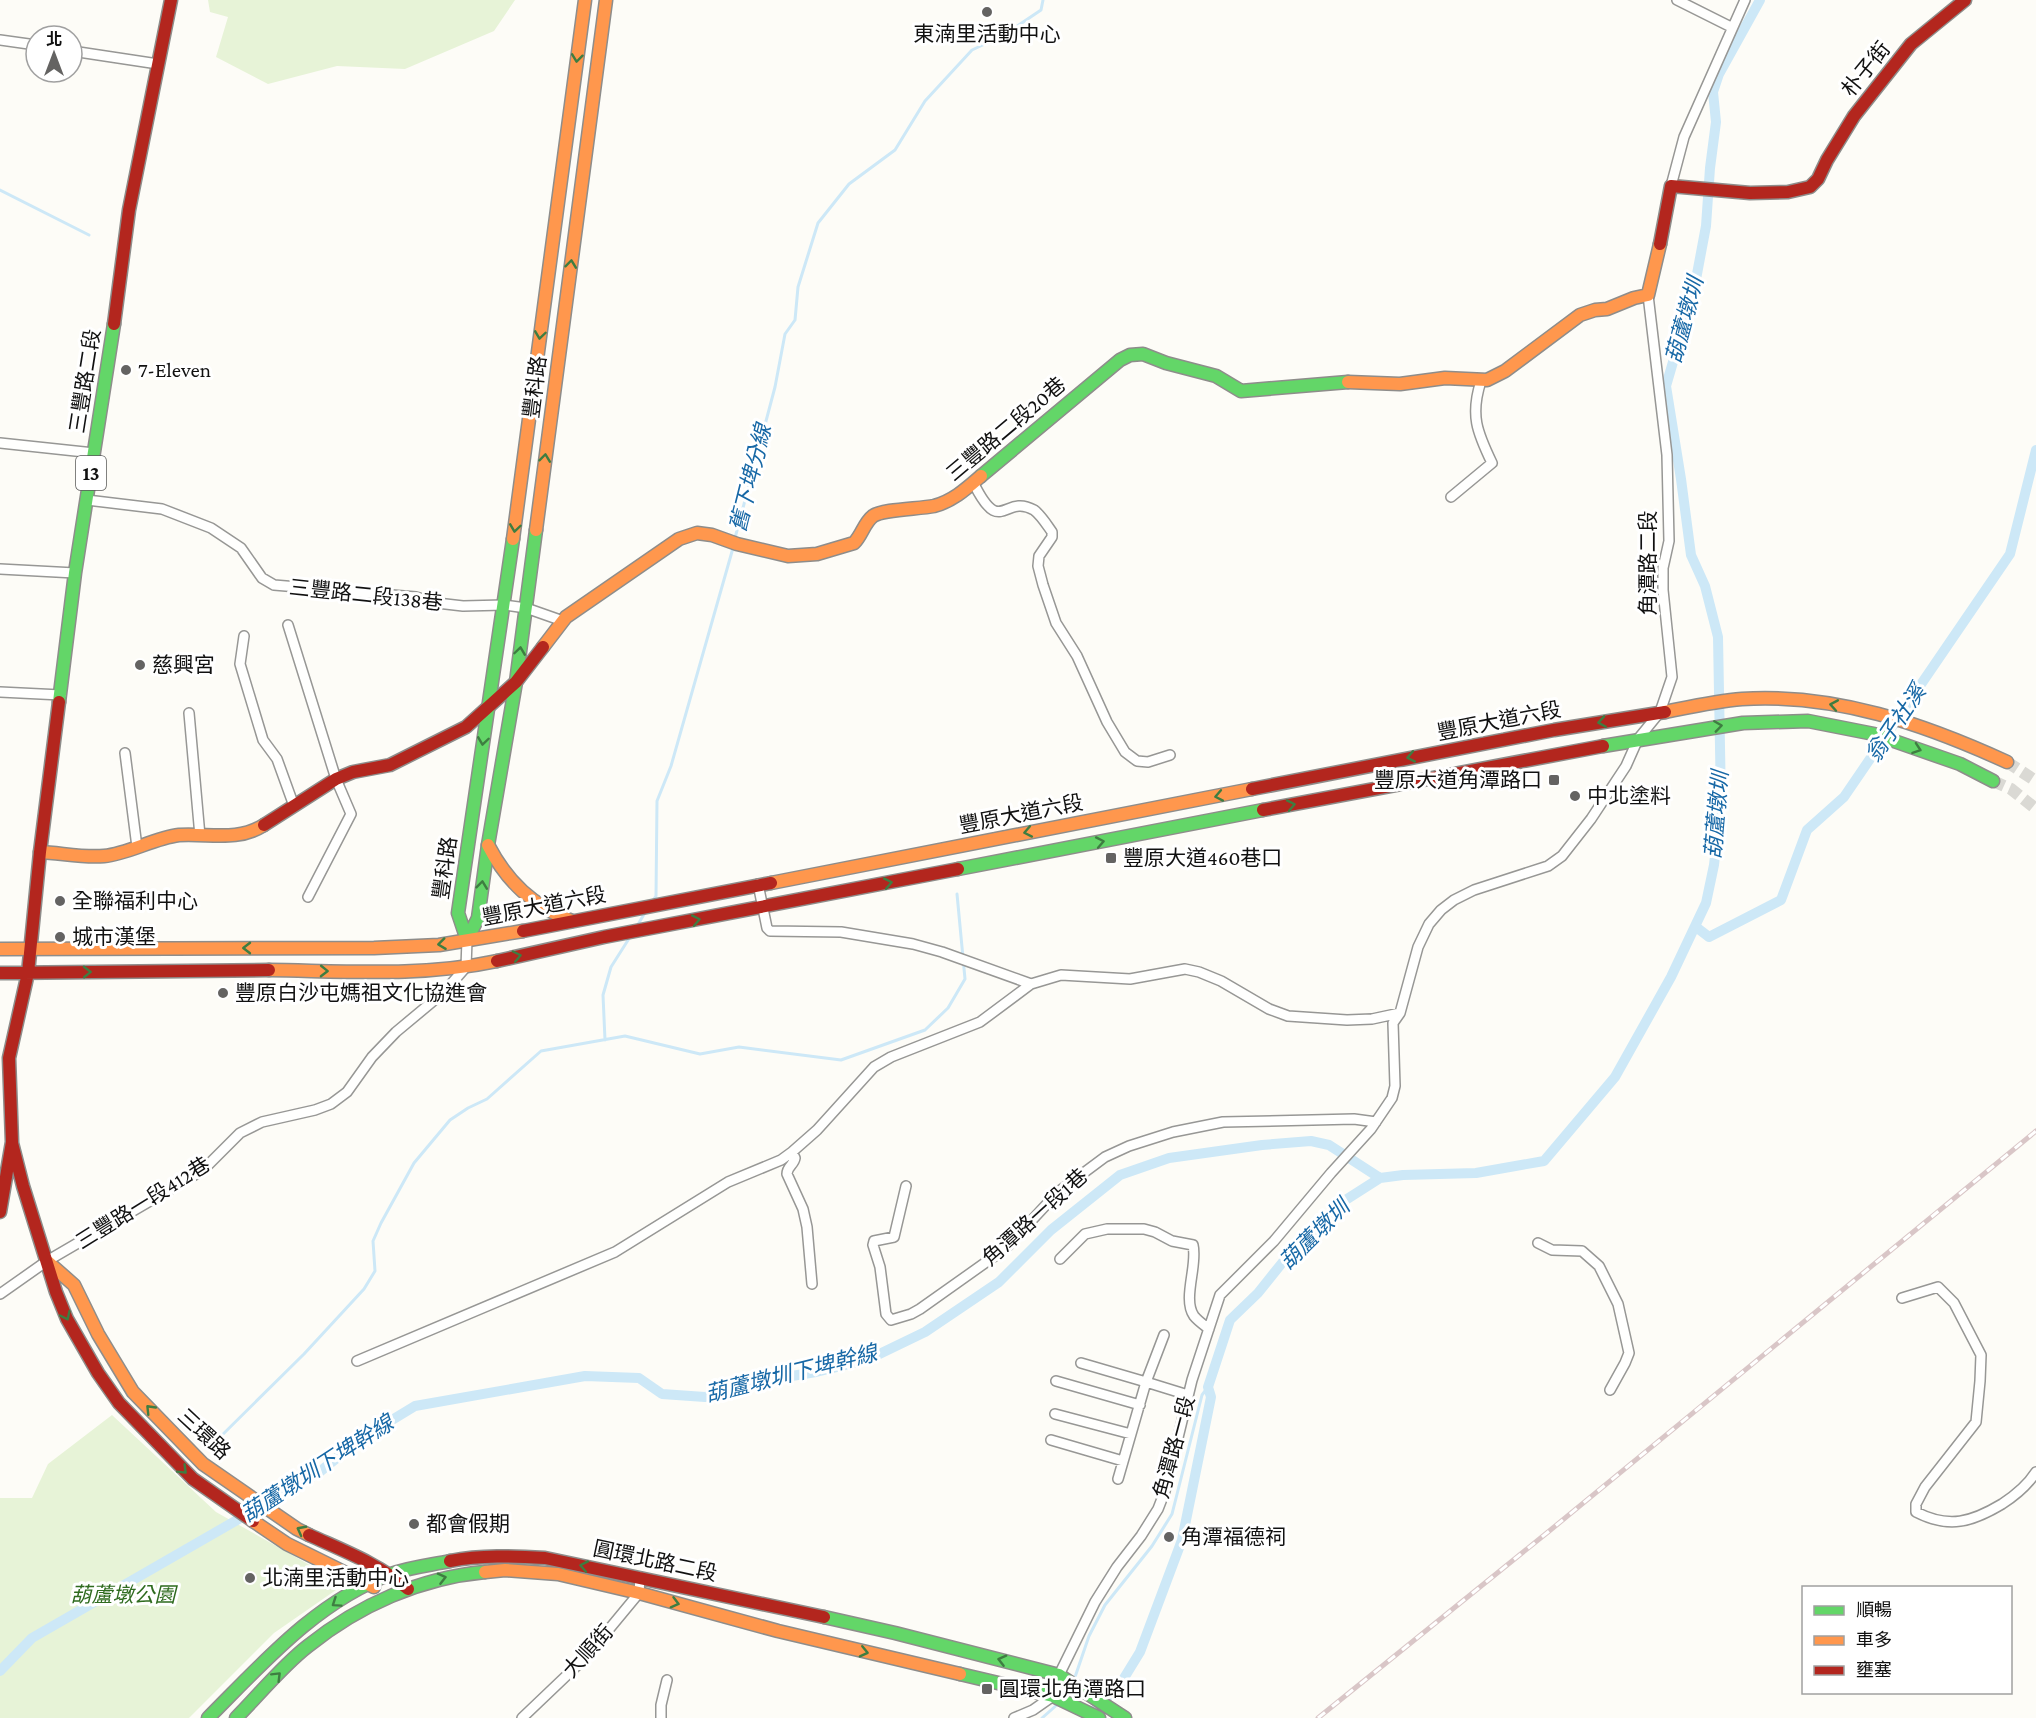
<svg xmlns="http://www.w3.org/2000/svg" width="2036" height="1718" font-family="'Crimson Pro','Noto Sans TC',serif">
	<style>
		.green { fill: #e7f3d7 }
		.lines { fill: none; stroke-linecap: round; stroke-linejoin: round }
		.stream { stroke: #cde8f7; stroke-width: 3 }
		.canal { stroke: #cde8f7; stroke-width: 10 }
		.secondary-tunnel { stroke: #dad9d4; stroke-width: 12; stroke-dasharray: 12 6; stroke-linecap: butt }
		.street-casing { stroke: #979795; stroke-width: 12 }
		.fast-casing { stroke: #8e8d8b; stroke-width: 15 }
		.slow-casing { stroke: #8e8d8b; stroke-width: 15 }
		.jam-casing { stroke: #8e8d8b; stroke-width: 15 }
		.street { stroke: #fffffe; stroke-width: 9 }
		.fast { stroke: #63d668; stroke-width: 12 }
		.slow { stroke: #ff974d; stroke-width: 12 }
		.jam { stroke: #b3261e; stroke-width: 12 }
		.rail-casing { stroke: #d9c6c7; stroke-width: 5 }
		.rail { stroke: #fff; stroke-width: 3; stroke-dasharray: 9; stroke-linecap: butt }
		.oneway { stroke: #3e7d41 }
		.poi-dot { fill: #646362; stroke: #fff; stroke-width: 2 }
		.labels { text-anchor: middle; stroke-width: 6; stroke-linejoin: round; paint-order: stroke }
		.shield { fill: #fff; stroke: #585858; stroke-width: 1.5 }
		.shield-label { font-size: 20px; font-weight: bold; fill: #111 }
		.poi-label { font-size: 21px; fill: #111; stroke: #fff; text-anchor: start }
		.street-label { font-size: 21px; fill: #111; stroke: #fff }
		.park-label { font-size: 21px; font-style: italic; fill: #2f6b1f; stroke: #fff }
		.water-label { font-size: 22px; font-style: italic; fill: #1768a6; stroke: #fff }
	</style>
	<rect width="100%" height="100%" fill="#fdfcf7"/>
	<path class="green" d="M 208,0 L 515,0 L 494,31 L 405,69 L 337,66 L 268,84 L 216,57 L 228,17 L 210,12 Z
		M 112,1415 L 216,1512 L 331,1577 L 336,1590 L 274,1633 L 189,1718 L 0,1718 L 0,1498 L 32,1498 L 48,1464 Z"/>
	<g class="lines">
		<path class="stream" d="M 0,190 L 89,235
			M 735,538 L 775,387 L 785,334 L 795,320 L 798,287 L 818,223 L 849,184 L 895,150 L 925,101 L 972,50 L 1004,35 L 1041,10 L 1043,0
			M 651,903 L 656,896 L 657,801 L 671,766 L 733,548
			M 637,926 L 646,911
			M 605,1040 L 603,995 L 611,967 L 630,937
			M 210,1447 L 304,1354 L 364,1289 L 375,1271 L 373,1241 L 381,1223 L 414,1163 L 450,1120 L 468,1108 L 487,1099 L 541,1051 L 625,1036 L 700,1054 L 739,1047 L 841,1060 L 925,1030 L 948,1008 L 965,979 L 957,894
			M 1074,1680 L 1089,1636 L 1105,1605 L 1152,1546 L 1172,1514 L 1202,1395 L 1208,1387
			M 1064,1699 L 1071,1687
			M 1042,1718 L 1059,1703"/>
		<path class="canal" d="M 1696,927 L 1709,937 L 1781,900 L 1807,830 L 1844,797 L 2010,554 L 2036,450
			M 0,1671 L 32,1638 L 317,1474 L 359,1440 L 415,1406 L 585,1376 L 639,1378 L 662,1394 L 705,1397 L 755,1382 L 816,1372 L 867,1360 L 925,1332 L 999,1282 L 1051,1230 L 1120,1175 L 1169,1158 L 1262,1145 L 1311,1141 L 1329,1145 L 1380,1178
			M 1087,1718 L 1121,1683 L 1140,1652 L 1182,1540 L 1211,1397 L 1208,1387 L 1230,1320 L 1258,1293 L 1282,1263 L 1344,1201 L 1380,1178 L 1403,1175 L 1476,1173 L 1544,1161 L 1615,1077 L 1671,977 L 1706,903 L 1714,865 L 1721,802 L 1718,637 L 1705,586 L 1691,555 L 1681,479 L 1666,386 L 1694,290 L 1706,226 L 1710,168 L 1716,122 L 1713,92 L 1719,74 L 1760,0"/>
		<path class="secondary-tunnel" d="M 2007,762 L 2036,781
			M 1993,781 L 2011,789 L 2036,809"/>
		<g class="street-casing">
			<path id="street" d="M 1677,0 L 1731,27
				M 0,40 L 36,45
				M 72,51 L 158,64
				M 1671,186 L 1684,137 L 1745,0
				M 0,443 L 94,453
				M 974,484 C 1001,538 1004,493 1034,510 C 1041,515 1047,525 1052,532 L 1052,537 L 1039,556 L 1038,566 L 1043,585 L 1056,623 L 1077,656 L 1107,722 L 1125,752 L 1137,761 L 1148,762 L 1170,755
				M 1451,497 L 1492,463 C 1477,432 1470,415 1481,381
				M 87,500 L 162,509 L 211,528 L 241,548 L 262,578 L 274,585 L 416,597 L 437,603 L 463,606 L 504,605 L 526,608 L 563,621
				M 0,569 L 75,573
				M 288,625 L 336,779 L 351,814 L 308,897
				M 244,636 L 240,664 L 263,740 L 277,759 L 294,806
				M 0,692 L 61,695
				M 189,713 L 200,836
				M 125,753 L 137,847
				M 758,884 L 767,928 L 770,931 L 841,932 L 913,944 L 942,952 L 1031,984
				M 792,1152 L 795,1158 C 794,1165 787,1166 787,1174 L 803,1209 L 807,1227 L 812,1284
				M 906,1186 L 894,1237 L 874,1241 L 873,1245 L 880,1267 L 886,1314 L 891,1320 L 911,1314 L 920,1309 L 1006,1248 L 1058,1192 L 1105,1157 L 1129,1146 L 1173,1132 L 1223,1122 L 1354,1119 L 1376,1122
				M 1538,1243 L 1552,1250 L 1582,1251 L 1599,1266 L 1618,1304 L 1629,1353 L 1625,1363 L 1610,1390
				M 1060,1259 L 1085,1234 L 1107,1229 L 1144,1229 L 1155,1232 L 1172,1241 L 1193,1245 C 1198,1265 1182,1299 1194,1316 C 1198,1321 1204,1325 1209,1329
				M 0,1294 L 47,1261 L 203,1170 L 240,1133 L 262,1122 L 315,1110 L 331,1104 L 347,1092 L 372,1057 L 396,1032 L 444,992 L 466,967 L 467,940
				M 1902,1298 L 1938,1287 L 1954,1303 L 1981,1355 L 1980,1381 L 1976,1422 L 1925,1487 L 1916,1504 L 1916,1512 C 1949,1529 1972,1522 2002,1504 C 2016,1495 2027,1486 2036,1472
				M 357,1361 L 615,1252 L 728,1182 L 781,1160 L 792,1152 L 817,1130 L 874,1067 L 891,1057 L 980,1022 L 1031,984 L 1061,975 L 1130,979 L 1185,969 L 1199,972 L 1221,981 L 1269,1009 L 1288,1016 L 1347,1020 L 1372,1019 L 1400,1013
				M 1081,1363 L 1146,1382 L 1164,1335
				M 1056,1381 L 1140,1405
				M 1055,1414 L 1131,1434
				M 1051,1440 L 1123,1461
				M 1118,1479 L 1146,1382 L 1188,1395
				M 522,1718 L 586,1657 L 639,1593 L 640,1577
				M 661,1718 L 661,1705 L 667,1680
				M 1014,1718 L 1033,1710 L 1053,1696 L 1059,1675 L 1095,1602 L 1117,1567 L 1141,1536 L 1158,1509 L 1165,1491 L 1192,1380 L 1220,1295 L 1274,1241 L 1331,1173 L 1371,1129 L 1392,1098 L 1395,1086 L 1393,1023 L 1400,1013 L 1418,947 L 1429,924 L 1441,910 L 1454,900 L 1474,890 L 1548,866 L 1562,856 L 1591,819 L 1626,766 L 1638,739 L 1660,712 L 1672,677 L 1663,590 L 1663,568 L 1669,541 L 1667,455 L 1648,295"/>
		</g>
		<g class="fast-casing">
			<path id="fast" d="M 981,476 L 1120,360 L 1130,355 L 1143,354 L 1166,363 L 1216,376 L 1241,391 L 1348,382
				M 59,702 L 75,573 L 114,324
				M 1603,746 L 1743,723 L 1808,721 L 1874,734 L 1960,764 L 1993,781
				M 958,869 L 1263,810
				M 467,940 L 478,918 L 488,845 L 516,682 L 536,530
				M 467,940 L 458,913 L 513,539
				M 824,1617 L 895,1633 L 1059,1675 L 1125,1718
				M 960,1674 L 1053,1696 L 1099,1718
				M 208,1718 C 263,1663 317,1601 391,1574 C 410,1567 431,1565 450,1561
				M 236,1718 C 259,1695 282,1666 308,1646 C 359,1605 420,1578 485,1572"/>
		</g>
		<g class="slow-casing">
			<path id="slow" d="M 1348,382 L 1400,384 L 1445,378 L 1487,380 L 1505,371 L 1580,315 L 1595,310 L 1607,309 L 1634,298 L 1648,295 L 1660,244
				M 536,530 L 606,0
				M 513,539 L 585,0
				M 543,647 L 566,617 L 679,539 L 697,533 L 712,535 L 737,544 L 788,556 L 817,554 L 854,543 C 862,535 864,523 873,516 C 883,509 919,509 934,506 C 953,501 966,489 981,476
				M 1665,712 C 1690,707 1716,701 1742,699 C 1835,693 1924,724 2007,762
				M 488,845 C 507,882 533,906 572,921
				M 40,852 C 61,853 84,858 104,856 C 128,854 154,838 179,835 C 209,833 237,842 264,825
				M 771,883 L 1252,789
				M 0,949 L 374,948 L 439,945 L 523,931
				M 269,970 C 345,971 423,977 497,961
				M 48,1262 L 74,1285 L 98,1334 L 133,1392 L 203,1464 L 297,1529 L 309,1535
				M 253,1521 L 287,1544 L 374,1587
				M 485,1572 L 505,1570 L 558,1574 L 639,1593 L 778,1631 L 960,1674"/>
		</g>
		<g class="jam-casing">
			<path id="jam" d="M 1660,244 L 1671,186 L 1750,193 L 1788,192 L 1810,187 L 1818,179 L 1827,160 L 1854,116 L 1911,44 L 1965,0
				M 114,324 L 129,210 L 171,0
				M 1252,789 L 1554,730 L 1665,712
				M 1263,810 L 1603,746
				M 264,825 L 336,779 L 353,772 L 390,765 L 466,727 L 516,682 L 543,647
				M 523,931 L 771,883
				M 497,961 L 604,937 L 958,869
				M 0,973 L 269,970
				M 12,1143 L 23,1186 L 56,1292 L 67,1319 L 98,1373 L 119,1403 L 193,1479 L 253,1521
				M 0,1212 L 12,1142 L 9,1058 L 28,973 L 40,852 L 59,702
				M 309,1535 C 344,1551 379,1564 408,1589
				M 450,1561 C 481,1555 513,1556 545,1558 L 824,1617"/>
		</g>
		<use href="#street" class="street"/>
		<use href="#fast" class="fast"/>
		<use href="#slow" class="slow"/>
		<use href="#jam" class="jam"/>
		<g class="rail-casing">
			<path id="rail" d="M 1318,1718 L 1548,1532 L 2036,1131"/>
		</g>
		<use href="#rail" class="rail"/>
	</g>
	<defs><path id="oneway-chevron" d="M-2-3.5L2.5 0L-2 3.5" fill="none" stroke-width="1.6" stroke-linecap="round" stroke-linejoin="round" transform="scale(1.5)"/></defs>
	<g class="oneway">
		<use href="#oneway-chevron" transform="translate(577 58) rotate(97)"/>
		<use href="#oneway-chevron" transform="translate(571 264) rotate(-83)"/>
		<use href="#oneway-chevron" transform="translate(540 335) rotate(98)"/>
		<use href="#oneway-chevron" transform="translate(545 458) rotate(-83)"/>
		<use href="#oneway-chevron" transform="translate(515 528) rotate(98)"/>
		<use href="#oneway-chevron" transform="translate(520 651) rotate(-82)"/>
		<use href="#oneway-chevron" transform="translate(1834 705) rotate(-170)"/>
		<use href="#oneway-chevron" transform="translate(1602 722) rotate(171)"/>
		<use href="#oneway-chevron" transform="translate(1718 726) rotate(-8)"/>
		<use href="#oneway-chevron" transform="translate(483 741) rotate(98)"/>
		<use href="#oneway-chevron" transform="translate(1917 749) rotate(19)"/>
		<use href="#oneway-chevron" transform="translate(1411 757) rotate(169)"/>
		<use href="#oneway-chevron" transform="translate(1219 796) rotate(169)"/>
		<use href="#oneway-chevron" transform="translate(1291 805) rotate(-11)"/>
		<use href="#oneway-chevron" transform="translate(1028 832) rotate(169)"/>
		<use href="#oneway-chevron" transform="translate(1100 842) rotate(-11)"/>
		<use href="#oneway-chevron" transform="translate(888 883) rotate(-11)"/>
		<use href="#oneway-chevron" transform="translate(482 885) rotate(-83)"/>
		<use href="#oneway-chevron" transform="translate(696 920) rotate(-11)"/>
		<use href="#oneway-chevron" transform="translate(442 944) rotate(173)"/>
		<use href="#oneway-chevron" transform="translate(247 948) rotate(-180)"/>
		<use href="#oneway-chevron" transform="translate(517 956) rotate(-12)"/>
		<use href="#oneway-chevron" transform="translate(324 971) rotate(1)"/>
		<use href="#oneway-chevron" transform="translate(87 972) rotate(-1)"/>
		<use href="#oneway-chevron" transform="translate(66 1316) rotate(65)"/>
		<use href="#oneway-chevron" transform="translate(150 1409) rotate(-134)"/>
		<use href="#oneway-chevron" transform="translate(183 1470) rotate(45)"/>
		<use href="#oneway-chevron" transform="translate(301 1530) rotate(-152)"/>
		<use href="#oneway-chevron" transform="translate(584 1566) rotate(-169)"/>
		<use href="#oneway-chevron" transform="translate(442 1578) rotate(-14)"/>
		<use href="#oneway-chevron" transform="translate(336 1603) rotate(146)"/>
		<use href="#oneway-chevron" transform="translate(675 1603) rotate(15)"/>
		<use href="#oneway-chevron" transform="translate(864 1652) rotate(13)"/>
		<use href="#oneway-chevron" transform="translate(1002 1660) rotate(-166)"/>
		<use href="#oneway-chevron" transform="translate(277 1676) rotate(-45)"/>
	</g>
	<g class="poi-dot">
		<circle cx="987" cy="12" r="6"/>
		<circle cx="126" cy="370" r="6"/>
		<circle cx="140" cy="665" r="6"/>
		<rect x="1548" y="774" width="12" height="12" rx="3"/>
		<circle cx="1575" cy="796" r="6"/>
		<rect x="1105" y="852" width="12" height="12" rx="3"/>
		<circle cx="60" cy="901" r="6"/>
		<circle cx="60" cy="937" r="6"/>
		<circle cx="223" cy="993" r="6"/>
		<circle cx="414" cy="1524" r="6"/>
		<circle cx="1169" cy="1537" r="6"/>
		<circle cx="250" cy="1578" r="6"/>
		<rect x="981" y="1683" width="12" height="12" rx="3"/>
	</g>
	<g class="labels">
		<rect class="shield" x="76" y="456" width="30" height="34" rx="4.5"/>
		<g class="shield-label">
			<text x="91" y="480">13</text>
		</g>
		<g class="poi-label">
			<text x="987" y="41" text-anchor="middle">東湳里活動中心</text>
			<text x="138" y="377">7-Eleven</text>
			<text x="152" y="672">慈興宮</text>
			<text x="1542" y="787" text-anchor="end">豐原大道角潭路口</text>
			<text x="1587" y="803">中北塗料</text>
			<text x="1123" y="865">豐原大道460巷口</text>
			<text x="72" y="908">全聯福利中心</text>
			<text x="72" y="944">城市漢堡</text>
			<text x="235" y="1000">豐原白沙屯媽祖文化協進會</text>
			<text x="426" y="1531">都會假期</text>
			<text x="1181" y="1544">角潭福德祠</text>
			<text x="262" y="1585">北湳里活動中心</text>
			<text x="999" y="1696">圓環北角潭路口</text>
		</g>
		<g class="street-label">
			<text transform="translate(1866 69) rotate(-51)" y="7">朴子街</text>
			<text transform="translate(85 381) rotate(-81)" y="7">三豐路二段</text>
			<text transform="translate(535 387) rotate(-83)" y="7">豐科路</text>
			<text transform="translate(1006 429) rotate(-40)" y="7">三豐路二段20巷</text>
			<text transform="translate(1648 563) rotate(-90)" y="7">角潭路二段</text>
			<text transform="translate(366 595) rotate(6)" y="7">三豐路二段138巷</text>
			<text transform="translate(1499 721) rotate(-11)" y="7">豐原大道六段</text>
			<text transform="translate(1021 814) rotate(-11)" y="7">豐原大道六段</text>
			<text transform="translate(445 868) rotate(-82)" y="7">豐科路</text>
			<text transform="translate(544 906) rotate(-11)" y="7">豐原大道六段</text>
			<text transform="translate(143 1203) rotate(-32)" y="7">三豐路一段412巷</text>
			<text transform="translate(1035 1217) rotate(-42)" y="7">角潭路一段1巷</text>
			<text transform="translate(204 1434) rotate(43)" y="7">三環路</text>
			<text transform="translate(1174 1447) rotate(-75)" y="7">角潭路一段</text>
			<text transform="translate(655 1561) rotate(12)" y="7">圓環北路二段</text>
			<text transform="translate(588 1651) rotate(-48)" y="7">大順街</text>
		</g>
		<g class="park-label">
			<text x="123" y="1602">葫蘆墩公園</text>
		</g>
		<g class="water-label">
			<text transform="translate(1684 320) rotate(-75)" y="8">葫蘆墩圳</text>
			<text transform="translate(750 478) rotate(-76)" y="8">舊下埤分線</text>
			<text transform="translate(1895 723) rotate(-56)" y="8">翁子社溪</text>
			<text transform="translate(1716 815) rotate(-85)" y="8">葫蘆墩圳</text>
			<text transform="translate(1314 1234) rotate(-45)" y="8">葫蘆墩圳</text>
			<text transform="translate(791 1373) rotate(-14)" y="8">葫蘆墩圳下埤幹線</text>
			<text transform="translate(317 1468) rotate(-33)" y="8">葫蘆墩圳下埤幹線</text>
		</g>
	</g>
	<rect x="1802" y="1586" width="210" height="108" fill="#ffffff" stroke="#a0a0a0" stroke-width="1.5"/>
	<rect x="1814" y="1606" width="30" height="9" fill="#63d668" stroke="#a0a0a0" stroke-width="1.5"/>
	<text x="1856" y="1616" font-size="18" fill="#111111">順暢</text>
	<rect x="1814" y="1636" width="30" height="9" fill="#ff974d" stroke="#a0a0a0" stroke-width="1.5"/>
	<text x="1856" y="1646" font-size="18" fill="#111111">車多</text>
	<rect x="1814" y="1666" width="30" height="9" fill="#b3261e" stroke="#a0a0a0" stroke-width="1.5"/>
	<text x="1856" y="1676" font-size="18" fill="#111111">壅塞</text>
	<g transform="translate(54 54)"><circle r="28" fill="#ffffff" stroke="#a0a0a0" stroke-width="1.5"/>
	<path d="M0-4.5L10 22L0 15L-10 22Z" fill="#646362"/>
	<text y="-9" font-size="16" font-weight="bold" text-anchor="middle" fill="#111111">北</text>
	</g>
</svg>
